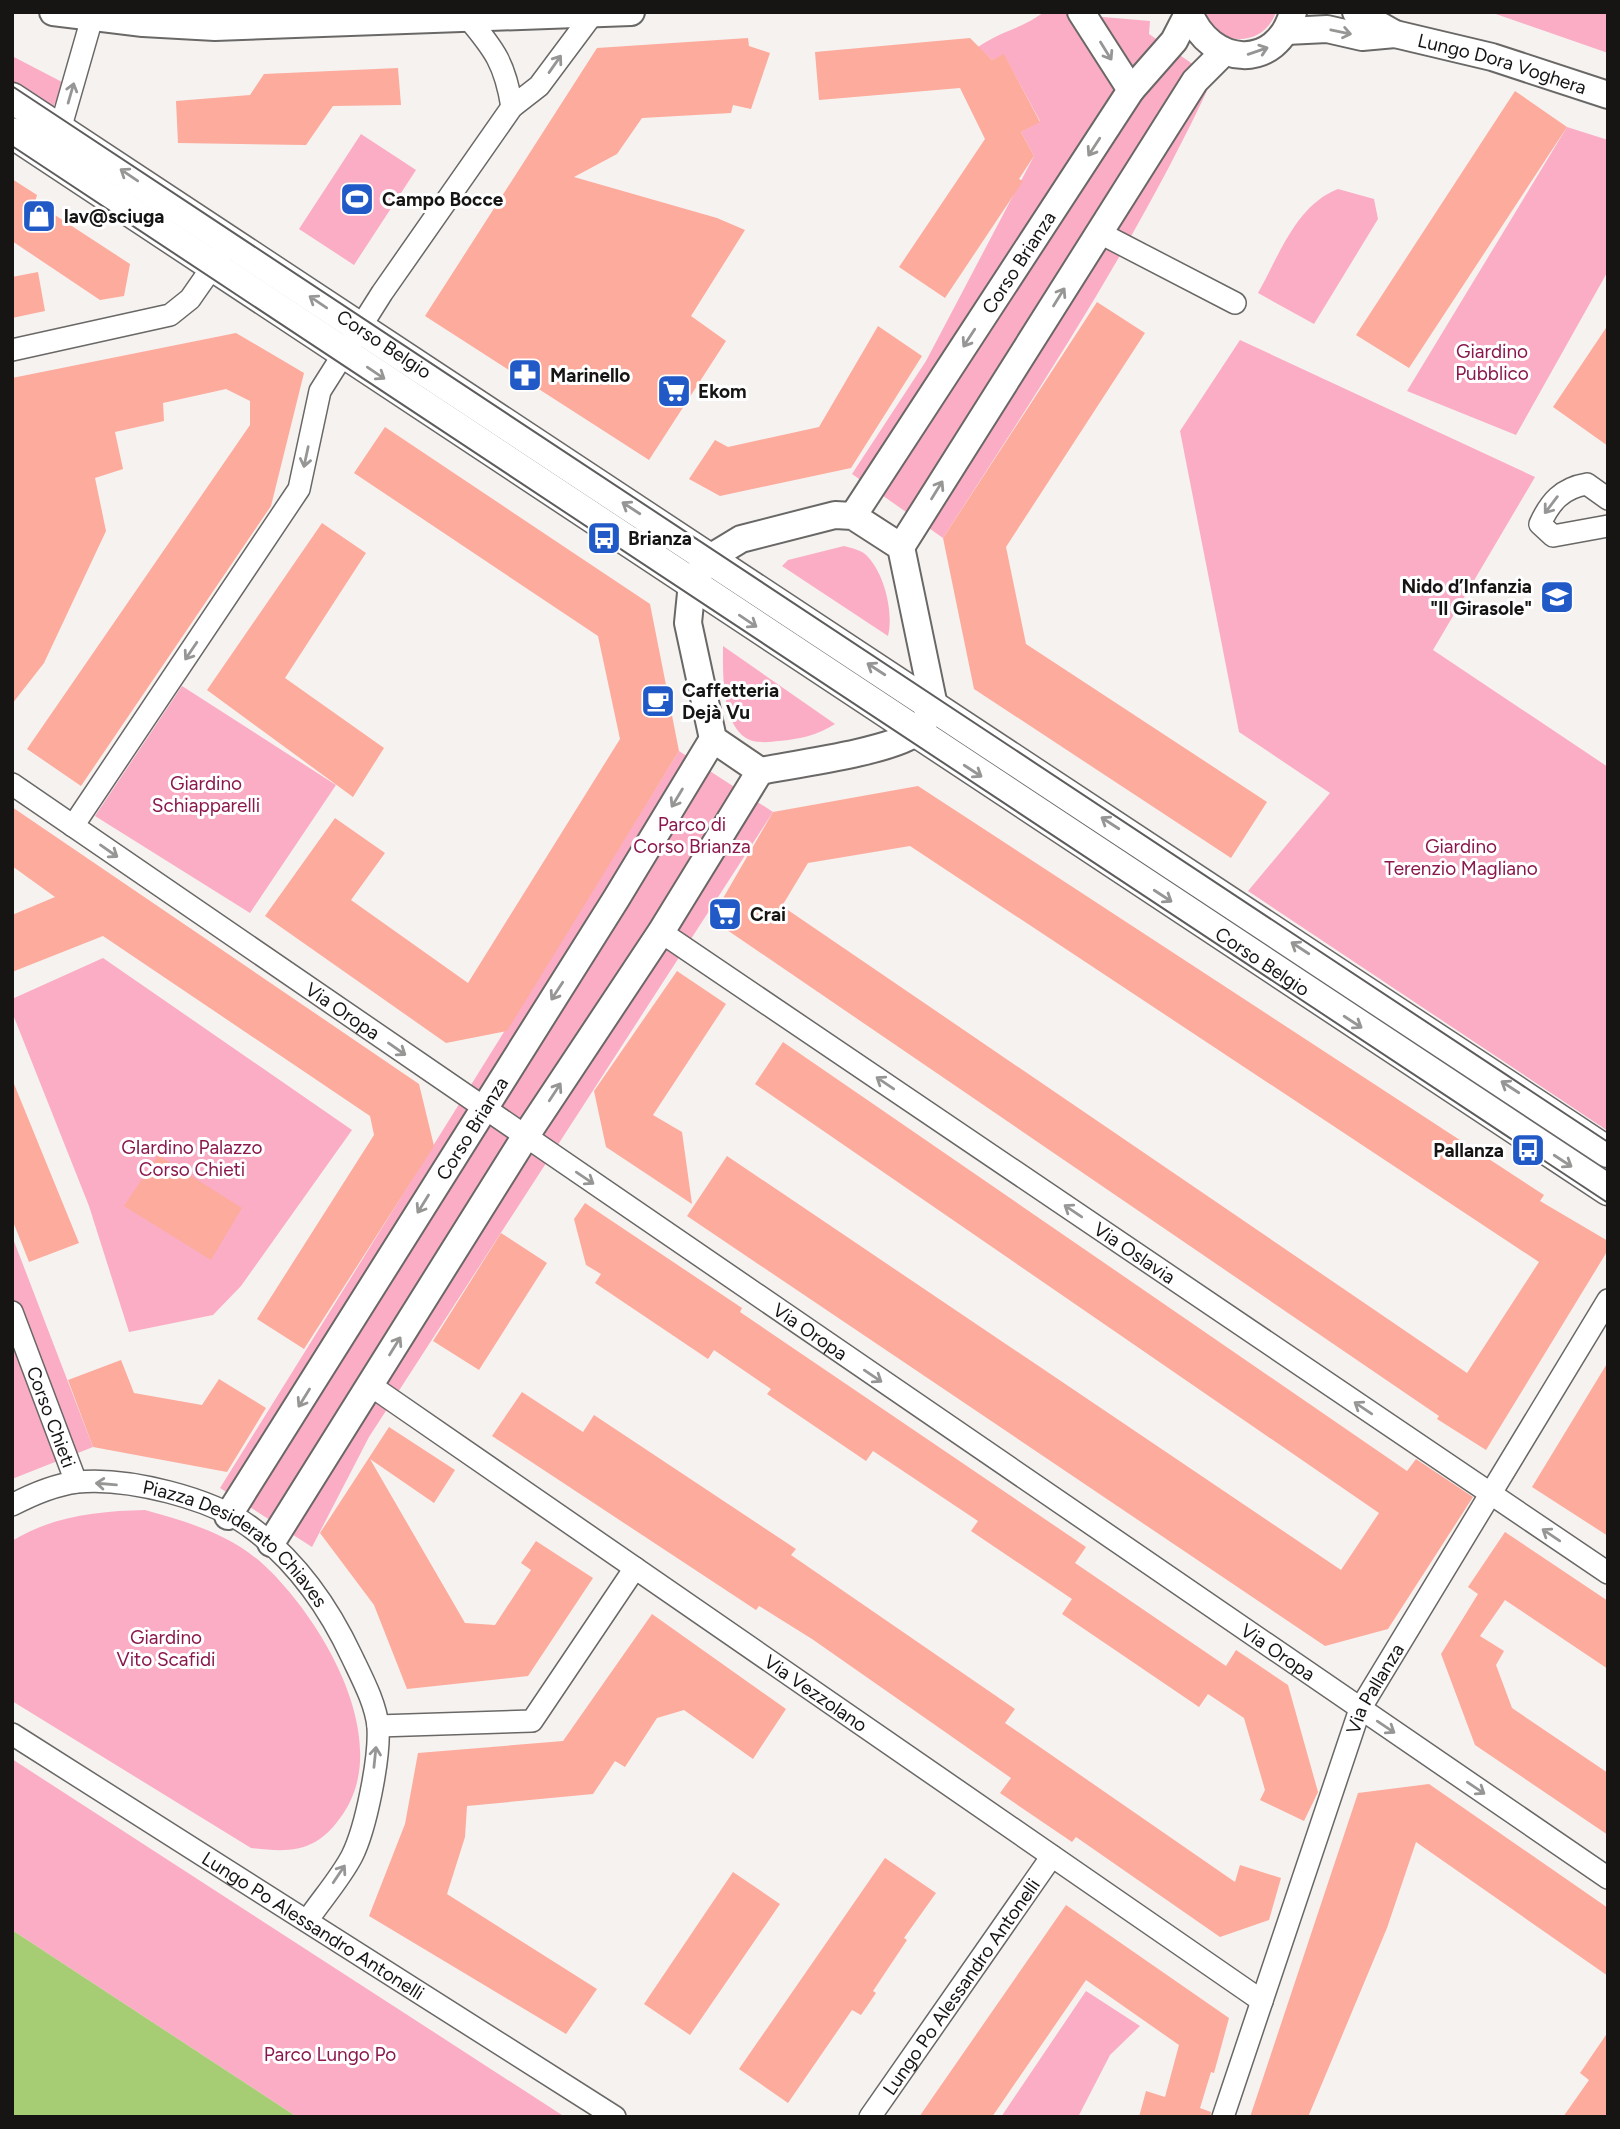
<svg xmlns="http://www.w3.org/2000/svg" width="1620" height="2129" font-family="Figtree,sans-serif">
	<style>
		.green { fill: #fbadc6 }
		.water { fill: #a6cd74 }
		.building { fill: #fdab9c; fill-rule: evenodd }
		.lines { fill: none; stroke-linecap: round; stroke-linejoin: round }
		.minor-casing { stroke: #6a6866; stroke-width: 24 }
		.tertiary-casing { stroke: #6a6866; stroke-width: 30 }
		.secondary-casing { stroke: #6a6866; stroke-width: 33 }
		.minor { stroke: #fff; stroke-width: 21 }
		.tertiary { stroke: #fff; stroke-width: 26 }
		.secondary { stroke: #fff; stroke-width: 30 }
		.tram { stroke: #5f5d5c; stroke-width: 2 }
		.oneway { stroke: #969695 }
		.labels { text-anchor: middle; stroke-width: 6; stroke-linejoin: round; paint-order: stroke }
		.street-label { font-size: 19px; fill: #161514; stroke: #fff }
		.poi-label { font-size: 19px; font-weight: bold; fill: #161514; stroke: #fff; text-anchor: start }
		.park-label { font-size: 19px; fill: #8b184d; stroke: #fff }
	</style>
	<rect width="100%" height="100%" fill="#f5f2f0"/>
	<path class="green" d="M 1044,12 L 1150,21 L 1149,34 L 1213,78 C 1138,240 1040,388 943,538 L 852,474 L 926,361 L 1034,156 L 1021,132 L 1040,121 L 1004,55 L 992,60 L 978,47 C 1002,30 1020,30 1044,12 Z
		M 1204,12 L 1276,12 C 1264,48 1216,48 1204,12 Z
		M 1490,12 L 1608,12 L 1608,53 Z
		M 12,56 L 64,83 L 51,112 L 12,86 Z
		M 1567,127 L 1608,140 L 1608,271 L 1516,435 L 1407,391 Z
		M 361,134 L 416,170 L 354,265 L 299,229 Z
		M 1338,189 L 1374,199 L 1378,219 L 1314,324 L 1258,293 C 1279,256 1296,205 1338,189 Z
		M 1240,340 L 1535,477 L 1433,650 L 1608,767 L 1608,1131 L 1248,891 L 1330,793 L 1239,732 L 1180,431 Z
		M 844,546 C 851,548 860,550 865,554 C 884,571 894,612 888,636 L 782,566 L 788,560 Z
		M 723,646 L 835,724 C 818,735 800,739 779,741 C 770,742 755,744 746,738 C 721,722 723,671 723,646 Z
		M 182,686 L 336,785 L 250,913 L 95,816 Z
		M 679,751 L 773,812 L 369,1437 L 312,1547 L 220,1488 Z
		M 103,958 L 352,1130 L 241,1286 L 213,1315 L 129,1332 L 89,1206 L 12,1012 L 12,999 Z
		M 12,1236 L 93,1447 L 12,1479 Z
		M 145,1510 C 188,1522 230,1534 264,1565 C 321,1618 394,1739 343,1814 C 317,1852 293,1853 251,1848 L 12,1701 L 12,1541 C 52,1516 99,1511 145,1510 Z
		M 12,1759 L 565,2117 L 297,2117 L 12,1930 Z
		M 1086,1991 L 1140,2026 L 1110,2055 L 1078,2117 L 1001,2117 Z"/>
	<path class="water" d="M 12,1930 L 297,2117 L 12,2117 Z"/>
	<path class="building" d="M 748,38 L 749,46 L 770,53 L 751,109 L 733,105 L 731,113 L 642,118 L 617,154 L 574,177 L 717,218 L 745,230 L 691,316 L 726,341 L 649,460 L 425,316 L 597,48 Z
		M 970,38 L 992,60 L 1004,54 L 1040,122 L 1021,132 L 1034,156 L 1019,179 L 1023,181 L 945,298 L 899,267 L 985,139 L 960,88 L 819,100 L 815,52 Z
		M 398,68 L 401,105 L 333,106 L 306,145 L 178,143 L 176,101 L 250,95 L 264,74 Z
		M 1515,91 L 1567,127 L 1409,368 L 1356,335 Z
		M 12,179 L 37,195 L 35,202 L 130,264 L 124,296 L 100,300 L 12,241 Z
		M 38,272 L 45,311 L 12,318 L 12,277 Z
		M 1097,302 L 1145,333 L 1006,547 L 1026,644 L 1267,802 L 1231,858 L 974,689 L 943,538 Z
		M 1608,325 L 1608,446 L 1553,407 Z
		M 878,326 L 922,356 L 851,468 L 720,496 L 689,479 L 715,440 L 728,447 L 819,427 Z
		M 236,333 L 304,373 L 271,506 L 81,786 L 27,749 L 250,425 L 250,401 L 226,389 L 163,403 L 164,421 L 115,432 L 123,469 L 95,478 L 106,531 L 44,663 L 12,704 L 12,378 Z
		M 385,427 L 650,604 L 679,751 L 507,1031 L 446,1043 L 265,916 L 335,818 L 385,853 L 351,900 L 468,983 L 620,739 L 598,636 L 354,473 Z
		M 322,523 L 366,553 L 285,678 L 384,748 L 353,797 L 207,690 Z
		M 918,786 L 1544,1195 L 1540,1201 L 1608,1241 L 1608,1250 L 1486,1450 L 1437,1419 L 1439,1416 L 711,919 L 773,812 ZM 910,846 L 1539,1262 L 1467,1373 L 782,906 L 808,863 Z
		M 12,807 L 419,1084 L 434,1146 L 304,1349 L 257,1319 L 374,1135 L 370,1116 L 103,936 L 12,972 L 12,915 L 55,897 L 12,866 Z
		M 677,971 L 726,1004 L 653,1115 L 682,1132 L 692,1204 L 606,1147 L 594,1091 Z
		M 783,1042 L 1407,1471 L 1416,1459 L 1473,1497 L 1388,1629 L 1325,1646 L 687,1216 L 727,1156 L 1341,1570 L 1379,1513 L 755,1084 Z
		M 12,1079 L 79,1243 L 29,1262 L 12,1219 Z
		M 158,1155 L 242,1208 L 211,1260 L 124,1206 Z
		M 585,1203 L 742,1308 L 740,1312 L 1086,1547 L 1075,1563 L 1226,1666 L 1236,1650 L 1288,1685 L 1318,1792 L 1304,1821 L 1260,1800 L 1265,1790 L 1244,1718 L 1208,1694 L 1199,1707 L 1062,1614 L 1072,1599 L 971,1531 L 978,1521 L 873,1451 L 866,1461 L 767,1394 L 771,1389 L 714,1350 L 708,1359 L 595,1283 L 601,1274 L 586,1265 L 574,1219 Z
		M 501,1233 L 547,1263 L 479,1370 L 433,1341 Z
		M 121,1360 L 134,1393 L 202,1405 L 219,1379 L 266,1408 L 227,1472 L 93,1447 L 68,1380 Z
		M 1608,1362 L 1608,1536 L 1532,1487 Z
		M 522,1392 L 583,1432 L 594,1415 L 796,1549 L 791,1555 L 1015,1709 L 1005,1723 L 1235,1882 L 1240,1865 L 1281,1878 L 1269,1920 L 1220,1937 L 1076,1837 L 1072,1842 L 1000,1793 L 1011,1778 L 812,1639 L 759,1606 L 756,1610 L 492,1436 Z
		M 389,1427 L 455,1470 L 434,1503 L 370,1459 L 465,1623 L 495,1625 L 531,1570 L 521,1563 L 536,1541 L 593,1578 L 528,1676 L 407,1689 L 374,1605 L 320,1533 Z
		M 1505,1532 L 1608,1601 L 1608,1669 L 1505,1600 L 1480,1636 L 1504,1651 L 1496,1665 L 1512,1708 L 1608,1773 L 1608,1835 L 1475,1745 L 1441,1654 L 1478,1594 L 1468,1587 Z
		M 652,1614 L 786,1709 L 753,1759 L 684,1710 L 657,1718 L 625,1767 L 615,1761 L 593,1794 L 467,1806 L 465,1837 L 447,1894 L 597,1989 L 566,2034 L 369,1916 L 405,1824 L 418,1753 L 563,1741 Z
		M 1429,1784 L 1608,1908 L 1608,1976 L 1416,1842 L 1387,1928 L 1308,2117 L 1250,2117 L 1358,1793 Z
		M 885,1858 L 936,1893 L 904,1938 L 907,1940 L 873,1991 L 876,1993 L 861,2015 L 852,2010 L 788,2103 L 739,2069 Z
		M 733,1872 L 780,1904 L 690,2035 L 644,2004 Z
		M 1066,1905 L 1229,2018 L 1214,2073 L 1211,2072 L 1200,2108 L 1211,2112 L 1210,2117 L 1139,2117 L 1146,2091 L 1165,2097 L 1179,2045 L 1086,1980 L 992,2117 L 919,2117 Z
		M 1608,2032 L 1608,2117 L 1563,2117 L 1589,2080 L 1580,2073 Z"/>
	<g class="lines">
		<g class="minor-casing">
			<g id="minor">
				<path d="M 467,17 C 495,50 505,64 512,107"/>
				<path d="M 57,140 L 92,18"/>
				<path d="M 1100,233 L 1235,303"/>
				<path d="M 12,350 L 170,315 L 190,299 L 220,256"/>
				<path d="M 1608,499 L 1587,484 C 1562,488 1550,502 1540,524 L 1553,536 L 1608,526"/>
				<path id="s1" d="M 12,784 L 1608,1878"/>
				<path d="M 73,826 L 299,489 L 320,391 L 382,293 L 512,107 L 539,86 L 592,15"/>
				<path id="s2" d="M 661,932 L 1608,1573"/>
				<path id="s3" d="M 12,1312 L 76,1482"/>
				<path id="s4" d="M 370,1385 L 1262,2001"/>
				<path id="s5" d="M 12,1505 C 31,1495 54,1485 77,1482 C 127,1477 213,1498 253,1529 C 297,1562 329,1608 352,1657 C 362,1678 376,1704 378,1727 C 380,1758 366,1828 352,1856 C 340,1879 321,1900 307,1921"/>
				<path d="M 378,1726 L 532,1721 L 635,1568"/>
				<path id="s6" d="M 12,1734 L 615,2117"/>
				<path id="s7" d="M 870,2117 L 1052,1856"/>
				<path id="s8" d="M 1223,2117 L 1360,1709 L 1608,1300"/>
			</g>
		</g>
		<g class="tertiary-casing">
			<g id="tertiary">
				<path d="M 53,12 L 143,23 L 215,27 L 631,12"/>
				<path d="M 1081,12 L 1131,90"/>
				<path d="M 1189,12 C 1210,67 1277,72 1293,12"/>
				<path id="s9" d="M 1356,12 L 1395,34 L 1492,57 L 1608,95"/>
				<path d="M 1286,31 L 1327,29 L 1362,37 L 1395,34"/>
				<path d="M 835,515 L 853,516 L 901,547 L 934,706 C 928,714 922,728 915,733 C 887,752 796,764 760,771 L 713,739 L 688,623 L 692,583 L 708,559 L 741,539 Z"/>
				<path id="s10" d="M 853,516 L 1131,90 L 1174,41 L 1189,12"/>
				<path d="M 901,547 L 1195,81 L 1224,52"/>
				<path id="s11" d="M 228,1516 L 616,899 L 713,739"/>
				<path d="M 271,1543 L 525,1137 L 661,932 L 760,771"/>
			</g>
		</g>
		<g class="secondary-casing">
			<g id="secondary">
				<path id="s12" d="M 12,98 L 1608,1152"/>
				<path id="s13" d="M 12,133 L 1608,1190"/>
			</g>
		</g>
		<use href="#minor" class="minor"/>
		<use href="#tertiary" class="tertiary"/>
		<use href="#secondary" class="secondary"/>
		<path class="tram" d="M 12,86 L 1608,1142
			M 12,146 L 1608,1203"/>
	</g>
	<defs><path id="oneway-shaft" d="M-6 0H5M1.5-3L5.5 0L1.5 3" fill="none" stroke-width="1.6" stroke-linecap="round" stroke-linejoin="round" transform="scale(1.75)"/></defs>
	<g class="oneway">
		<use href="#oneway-shaft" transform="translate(1341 32) rotate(12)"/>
		<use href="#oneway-shaft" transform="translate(1106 51) rotate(58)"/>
		<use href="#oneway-shaft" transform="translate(1258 51) rotate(-19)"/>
		<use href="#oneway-shaft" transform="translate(555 64) rotate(-55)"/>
		<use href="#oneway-shaft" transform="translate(71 93) rotate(-74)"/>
		<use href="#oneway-shaft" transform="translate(1094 147) rotate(123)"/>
		<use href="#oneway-shaft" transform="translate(129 175) rotate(-146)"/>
		<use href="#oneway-shaft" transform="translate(1059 297) rotate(-58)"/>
		<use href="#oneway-shaft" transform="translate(318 302) rotate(-146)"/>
		<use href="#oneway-shaft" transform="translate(969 338) rotate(123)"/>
		<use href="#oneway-shaft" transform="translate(376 373) rotate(34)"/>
		<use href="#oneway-shaft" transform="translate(306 457) rotate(102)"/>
		<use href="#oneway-shaft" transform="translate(937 490) rotate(-58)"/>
		<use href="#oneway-shaft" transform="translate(1551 505) rotate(127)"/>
		<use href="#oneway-shaft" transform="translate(631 508) rotate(-147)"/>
		<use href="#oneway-shaft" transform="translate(748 621) rotate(34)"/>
		<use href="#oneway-shaft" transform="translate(191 651) rotate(124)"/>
		<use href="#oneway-shaft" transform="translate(876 669) rotate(-147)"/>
		<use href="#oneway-shaft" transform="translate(973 771) rotate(33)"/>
		<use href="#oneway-shaft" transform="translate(677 798) rotate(121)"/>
		<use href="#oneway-shaft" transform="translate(1110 823) rotate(-147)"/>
		<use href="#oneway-shaft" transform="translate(109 851) rotate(35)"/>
		<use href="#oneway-shaft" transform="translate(1163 896) rotate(33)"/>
		<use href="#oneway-shaft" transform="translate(1300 948) rotate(-147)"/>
		<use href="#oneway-shaft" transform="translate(557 991) rotate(123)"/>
		<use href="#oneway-shaft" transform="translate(1353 1022) rotate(33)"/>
		<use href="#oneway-shaft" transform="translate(397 1049) rotate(35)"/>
		<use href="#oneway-shaft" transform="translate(885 1083) rotate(-146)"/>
		<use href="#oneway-shaft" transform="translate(1510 1087) rotate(-147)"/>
		<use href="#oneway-shaft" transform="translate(555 1092) rotate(-57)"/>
		<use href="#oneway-shaft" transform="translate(1563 1161) rotate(33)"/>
		<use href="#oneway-shaft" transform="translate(585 1178) rotate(34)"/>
		<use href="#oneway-shaft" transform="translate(423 1204) rotate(122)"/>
		<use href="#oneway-shaft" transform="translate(1073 1211) rotate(-146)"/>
		<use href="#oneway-shaft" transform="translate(395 1346) rotate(-58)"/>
		<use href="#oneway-shaft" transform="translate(873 1376) rotate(34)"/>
		<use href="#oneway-shaft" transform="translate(304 1398) rotate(122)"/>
		<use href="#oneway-shaft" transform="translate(1363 1408) rotate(-146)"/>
		<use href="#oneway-shaft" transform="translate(106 1484) rotate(-175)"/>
		<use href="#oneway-shaft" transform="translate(1551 1535) rotate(-146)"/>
		<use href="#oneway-shaft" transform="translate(1386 1727) rotate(34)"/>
		<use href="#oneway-shaft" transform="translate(375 1757) rotate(-84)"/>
		<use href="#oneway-shaft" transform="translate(1476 1788) rotate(34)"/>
		<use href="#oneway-shaft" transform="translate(339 1874) rotate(-56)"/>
	</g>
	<defs>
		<g id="stadium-square" transform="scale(1.75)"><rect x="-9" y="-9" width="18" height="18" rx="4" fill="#215ac7" stroke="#fff"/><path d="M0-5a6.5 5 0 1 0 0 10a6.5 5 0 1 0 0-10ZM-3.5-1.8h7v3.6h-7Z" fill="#fff"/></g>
		<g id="shop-square" transform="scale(1.75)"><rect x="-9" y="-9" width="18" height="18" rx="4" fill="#215ac7" stroke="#fff"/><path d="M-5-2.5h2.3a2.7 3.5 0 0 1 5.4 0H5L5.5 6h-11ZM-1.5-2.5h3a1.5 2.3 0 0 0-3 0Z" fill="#fff"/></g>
		<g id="pharmacy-square" transform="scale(1.75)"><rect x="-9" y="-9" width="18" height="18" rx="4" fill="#215ac7" stroke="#fff"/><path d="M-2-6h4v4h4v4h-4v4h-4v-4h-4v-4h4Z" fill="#fff"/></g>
		<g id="supermarket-square" transform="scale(1.75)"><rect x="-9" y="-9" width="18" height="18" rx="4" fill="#215ac7" stroke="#fff"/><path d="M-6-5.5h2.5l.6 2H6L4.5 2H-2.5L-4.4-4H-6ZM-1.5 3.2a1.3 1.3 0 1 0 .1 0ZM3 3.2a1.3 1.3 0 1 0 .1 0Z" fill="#fff"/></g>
		<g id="bus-square" transform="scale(1.75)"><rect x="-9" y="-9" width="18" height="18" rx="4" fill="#215ac7" stroke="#fff"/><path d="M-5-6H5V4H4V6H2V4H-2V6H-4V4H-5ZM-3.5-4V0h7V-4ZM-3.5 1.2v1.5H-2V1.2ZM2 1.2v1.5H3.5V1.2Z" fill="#fff"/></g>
		<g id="school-square" transform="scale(1.75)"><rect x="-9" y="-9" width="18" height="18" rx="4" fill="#215ac7" stroke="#fff"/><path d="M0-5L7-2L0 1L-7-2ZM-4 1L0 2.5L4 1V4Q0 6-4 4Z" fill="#fff"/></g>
		<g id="cafe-square" transform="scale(1.75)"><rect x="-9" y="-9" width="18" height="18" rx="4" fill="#215ac7" stroke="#fff"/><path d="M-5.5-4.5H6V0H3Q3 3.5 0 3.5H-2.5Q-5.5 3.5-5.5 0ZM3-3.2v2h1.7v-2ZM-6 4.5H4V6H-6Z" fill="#fff"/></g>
	</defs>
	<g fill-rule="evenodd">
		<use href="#stadium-square" x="357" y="199"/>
		<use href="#shop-square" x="39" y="216"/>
		<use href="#pharmacy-square" x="525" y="375"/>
		<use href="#supermarket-square" x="674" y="391"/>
		<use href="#bus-square" x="604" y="538"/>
		<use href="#school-square" x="1557" y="597"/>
		<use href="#cafe-square" x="658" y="701"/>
		<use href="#supermarket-square" x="725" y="914"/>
		<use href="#bus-square" x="1528" y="1150"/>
	</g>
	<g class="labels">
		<g class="street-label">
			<text dy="7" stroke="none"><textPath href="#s9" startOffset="156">Lungo Dora Voghera</textPath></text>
			<text dy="7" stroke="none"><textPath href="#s10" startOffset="303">Corso Brianza</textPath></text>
			<text dy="7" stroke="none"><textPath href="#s12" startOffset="446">Corso Belgio</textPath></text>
			<text dy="7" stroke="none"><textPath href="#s13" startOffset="1500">Corso Belgio</textPath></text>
			<text dy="7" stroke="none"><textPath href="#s1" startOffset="401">Via Oropa</textPath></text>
			<text dy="7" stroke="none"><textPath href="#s11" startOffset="458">Corso Brianza</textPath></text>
			<text dy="7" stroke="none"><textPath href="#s2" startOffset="572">Via Oslavia</textPath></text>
			<text dy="7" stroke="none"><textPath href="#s1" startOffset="968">Via Oropa</textPath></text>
			<text dy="7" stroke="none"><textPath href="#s3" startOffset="112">Corso Chieti</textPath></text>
			<text dy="7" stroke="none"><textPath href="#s5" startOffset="247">Piazza Desiderato Chiaves</textPath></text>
			<text dy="7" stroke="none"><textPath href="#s1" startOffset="1535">Via Oropa</textPath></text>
			<text dy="7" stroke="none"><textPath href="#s8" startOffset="455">Via Pallanza</textPath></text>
			<text dy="7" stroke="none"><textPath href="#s4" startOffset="542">Via Vezzolano</textPath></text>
			<text dy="7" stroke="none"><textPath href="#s6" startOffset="357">Lungo Po Alessandro Antonelli</textPath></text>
			<text dy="7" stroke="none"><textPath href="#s7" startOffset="159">Lungo Po Alessandro Antonelli</textPath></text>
		</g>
		<g class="poi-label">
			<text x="382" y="206">Campo Bocce</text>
			<text x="64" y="223">lav@sciuga</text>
			<text x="550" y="382">Marinello</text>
			<text x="698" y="398">Ekom</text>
			<text x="628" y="545">Brianza</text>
			<text x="1532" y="593" text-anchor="end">Nido d’Infanzia<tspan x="1532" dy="22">"Il Girasole"</tspan></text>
			<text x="682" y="697">Caffetteria<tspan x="682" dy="22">Dejà Vu</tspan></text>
			<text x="750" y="921">Crai</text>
			<text x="1504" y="1157" text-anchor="end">Pallanza</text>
		</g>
		<g class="park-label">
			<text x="1492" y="358">Giardino<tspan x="1492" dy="22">Pubblico</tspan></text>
			<text x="206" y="790">Giardino<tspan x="206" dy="22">Schiapparelli</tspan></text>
			<text x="692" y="831">Parco di<tspan x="692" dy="22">Corso Brianza</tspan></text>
			<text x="1461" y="853">Giardino<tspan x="1461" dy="22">Terenzio Magliano</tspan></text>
			<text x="192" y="1154">GIardino Palazzo<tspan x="192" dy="22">Corso Chieti</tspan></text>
			<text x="166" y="1644">Giardino<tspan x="166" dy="22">Vito Scafidi</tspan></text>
			<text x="330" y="2061">Parco Lungo Po</text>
		</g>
	</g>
	<rect width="1620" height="2129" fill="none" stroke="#161514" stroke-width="28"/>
</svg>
